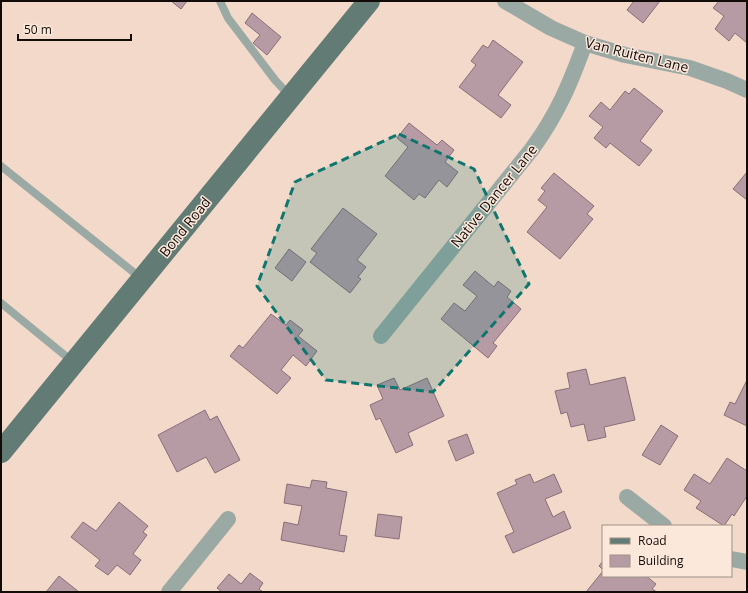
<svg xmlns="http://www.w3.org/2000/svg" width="748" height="593" font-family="'Open Sans',sans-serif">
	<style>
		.building { fill: #b69ba5; stroke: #886f78 }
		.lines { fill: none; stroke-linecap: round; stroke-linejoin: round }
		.service { stroke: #9ba9a5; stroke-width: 8 }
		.minor { stroke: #9ba9a5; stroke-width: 16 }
		.primary { stroke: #637b75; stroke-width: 22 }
		.marked { fill: #0f766e; fill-opacity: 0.2; stroke: #0f766e; stroke-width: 3; stroke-dasharray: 8 5; stroke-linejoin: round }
		.labels { text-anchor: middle; stroke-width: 3; stroke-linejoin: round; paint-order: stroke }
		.street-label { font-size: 14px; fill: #130b07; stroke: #fce8db }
	</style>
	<rect width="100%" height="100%" fill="#f2d9ca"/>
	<path class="building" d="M 171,1 L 187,1 L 181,9 Z
		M 634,1 L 660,1 L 643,23 L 627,10 Z
		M 719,1 L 747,1 L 747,43 L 735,33 L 729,41 L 715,29 L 724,16 L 713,8 Z
		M 252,13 L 281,37 L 267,55 L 253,43 L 260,35 L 245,23 Z
		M 493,40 L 523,62 L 498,95 L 511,105 L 501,118 L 459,87 L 476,65 L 471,61 L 483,45 L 488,48 Z
		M 634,88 L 663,111 L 640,141 L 652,150 L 639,166 L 610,143 L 606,148 L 594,138 L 603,127 L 589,116 L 601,102 L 610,110 L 625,91 L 629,94 Z
		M 409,123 L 437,145 L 442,140 L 454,150 L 445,162 L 458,172 L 447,187 L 439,180 L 425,198 L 419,194 L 414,200 L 385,176 L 408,147 L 397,138 Z
		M 747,172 L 747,200 L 733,189 Z
		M 554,173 L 594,206 L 587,214 L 593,219 L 560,259 L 527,232 L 547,207 L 538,200 L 545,191 L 541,188 Z
		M 343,208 L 377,234 L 357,260 L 366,267 L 358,277 L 361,279 L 350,293 L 310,262 L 317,253 L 311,249 Z
		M 289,249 L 306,262 L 292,281 L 275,268 Z
		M 475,271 L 494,287 L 498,281 L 511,291 L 507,297 L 521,309 L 493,343 L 497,346 L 488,358 L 441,319 L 454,303 L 465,311 L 477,296 L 463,285 Z
		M 271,314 L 286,325 L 290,320 L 303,330 L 298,336 L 317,351 L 306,366 L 293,355 L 281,370 L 291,378 L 277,394 L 230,356 L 239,345 L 243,348 Z
		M 586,369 L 590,385 L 625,377 L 635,420 L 604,427 L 606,437 L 588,441 L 584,424 L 571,427 L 567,412 L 561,414 L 555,391 L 570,388 L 567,373 Z
		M 394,378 L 400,390 L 427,378 L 444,416 L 408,433 L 413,445 L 396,453 L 380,418 L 376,420 L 370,405 L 383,399 L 377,385 Z
		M 747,380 L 747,426 L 724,415 L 730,402 L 735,404 Z
		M 205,410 L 210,420 L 217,416 L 240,460 L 215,473 L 206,457 L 177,472 L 158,435 Z
		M 661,425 L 678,436 L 660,465 L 642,455 Z
		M 467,434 L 474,453 L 456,461 L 448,441 Z
		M 727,458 L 747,471 L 747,496 L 734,516 L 732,514 L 724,526 L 696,508 L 701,501 L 684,490 L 694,474 L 710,484 Z
		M 530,474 L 534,483 L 554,474 L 562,492 L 545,499 L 553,517 L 564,511 L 571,528 L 513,553 L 505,536 L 514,532 L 497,493 L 517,484 L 515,480 Z
		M 312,480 L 327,482 L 326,488 L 347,492 L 339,535 L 347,536 L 344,552 L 281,540 L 284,522 L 298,525 L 302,506 L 284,503 L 287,484 L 310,488 Z
		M 119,502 L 148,526 L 143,532 L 147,535 L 133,554 L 141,560 L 130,575 L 117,565 L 108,575 L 95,566 L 100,560 L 71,537 L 83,522 L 96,531 Z
		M 378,514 L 402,517 L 399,539 L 375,536 Z
		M 603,561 L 603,570 L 599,566 Z
		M 603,571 L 603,576 L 646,576 L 656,584 L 652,589 L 657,592 L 586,592 Z
		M 250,573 L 263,583 L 259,589 L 263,592 L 222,592 L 217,588 L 229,574 L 241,584 Z
		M 59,576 L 79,592 L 46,592 Z"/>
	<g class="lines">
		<path class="service" d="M 220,1 L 228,18 L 275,80 L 290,96
			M 1,166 L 142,279
			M 1,303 L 73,362"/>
		<path class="minor" d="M 505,1 L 551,28 L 585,43 L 625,55 L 690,68 L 727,81 L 747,90
			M 381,336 L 532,149 C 558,113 570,84 585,43
			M 627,497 L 664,526
			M 731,559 L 747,562
			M 169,592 L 228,519"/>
		<path class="primary" d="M 1,452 L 369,1"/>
	</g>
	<path class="marked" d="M 399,134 L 474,169 L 529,284 L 433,392 L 326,380 L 257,286 L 295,182 Z"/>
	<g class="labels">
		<g class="street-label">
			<text transform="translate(637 55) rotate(14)" y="5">Van Ruiten Lane</text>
			<text transform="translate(494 196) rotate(-51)" y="5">Native Dancer Lane</text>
			<text transform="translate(185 227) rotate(-51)" y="5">Bond Road</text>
		</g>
	</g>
	<rect width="748" height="593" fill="none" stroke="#130b07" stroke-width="4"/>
	<rect x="602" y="525" width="130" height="52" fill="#fce8db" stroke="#9f9086"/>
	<rect x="610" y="538" width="20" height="6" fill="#637b75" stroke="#9f9086"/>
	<text x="638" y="545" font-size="12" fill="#130b07">Road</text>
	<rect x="610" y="555" width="20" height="12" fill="#b69ba5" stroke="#9f9086"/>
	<text x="638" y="565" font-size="12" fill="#130b07">Building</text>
	<path d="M18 34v6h113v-6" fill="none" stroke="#130b07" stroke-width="2"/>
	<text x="24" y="34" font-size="12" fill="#130b07" stroke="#fce8db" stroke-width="3" paint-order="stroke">50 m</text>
</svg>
